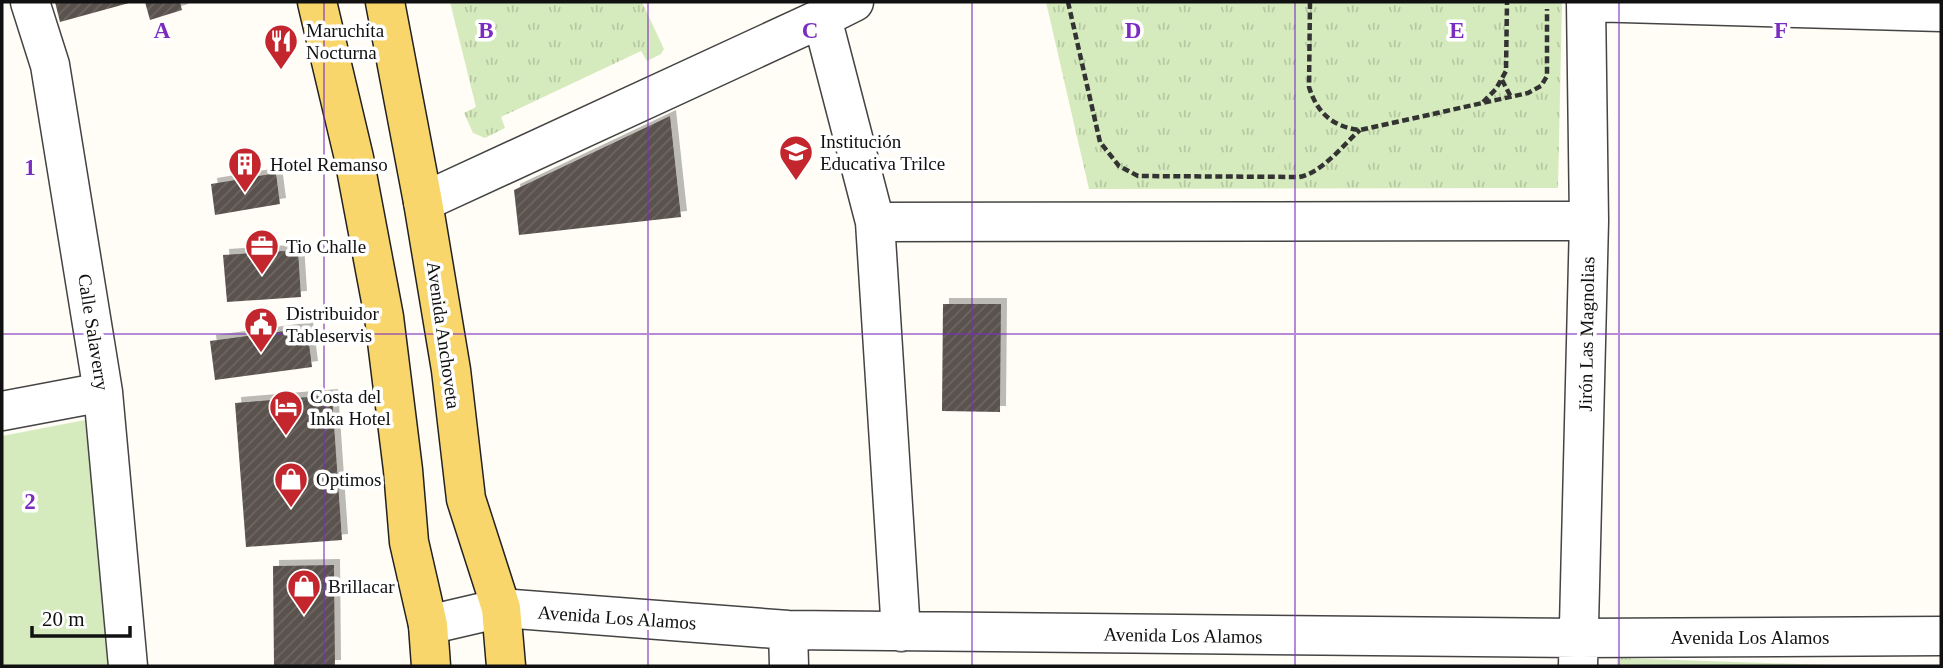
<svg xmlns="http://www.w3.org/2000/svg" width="1943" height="668" font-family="'Times New Roman',serif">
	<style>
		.grass { fill: #d5ebbd }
		.park { fill: url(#park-tufts) }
		.building { fill: url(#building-hatch); filter: url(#shadow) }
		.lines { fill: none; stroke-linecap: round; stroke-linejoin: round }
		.minor-casing { stroke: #444; stroke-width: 41 }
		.major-casing { stroke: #222; stroke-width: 41 }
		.path { stroke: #333; stroke-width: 4.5; stroke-dasharray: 7 3.5; stroke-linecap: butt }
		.minor { stroke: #fff; stroke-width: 38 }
		.major { stroke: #f9d66b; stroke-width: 38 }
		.grid { fill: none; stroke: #7b2cbf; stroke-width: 2; stroke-opacity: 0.55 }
		.labels { text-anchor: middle; stroke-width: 7; stroke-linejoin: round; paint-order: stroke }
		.poi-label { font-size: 19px; fill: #111; stroke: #fff; text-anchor: start }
		.street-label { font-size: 19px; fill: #111; stroke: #fff }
		.grid-label { font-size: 23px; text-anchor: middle; font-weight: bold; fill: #7b2cbf; stroke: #fff; stroke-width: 7; stroke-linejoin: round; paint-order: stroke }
	</style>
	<defs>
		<pattern id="park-tufts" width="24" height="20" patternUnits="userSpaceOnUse" patternTransform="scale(1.75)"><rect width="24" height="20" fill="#d5ebbd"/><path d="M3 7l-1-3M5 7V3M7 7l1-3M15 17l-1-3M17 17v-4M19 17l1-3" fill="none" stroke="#b6c8a1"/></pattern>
		<pattern id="building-hatch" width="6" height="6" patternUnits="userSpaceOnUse" patternTransform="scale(1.75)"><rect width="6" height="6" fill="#5a524d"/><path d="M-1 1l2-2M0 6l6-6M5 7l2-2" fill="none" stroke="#6d6662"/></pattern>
		<filter id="shadow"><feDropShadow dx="6" dy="-6" stdDeviation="0" flood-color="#0004"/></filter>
	</defs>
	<rect width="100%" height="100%" fill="#fffdf5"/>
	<path class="grass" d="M 85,420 L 111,666 L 2,666 L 2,436 Z"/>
	<path class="park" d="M 450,2 L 642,2 L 664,49 L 661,54 L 647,61 L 641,51 L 501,117 L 505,128 L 485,138 L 473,133 L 464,113 L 476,107 Z
		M 1046,2 L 1562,2 L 1558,188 L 1089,189 Z
		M 1617,658 L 1858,666 L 1617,666 Z"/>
	<path class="building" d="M 55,2 L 129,2 L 129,3 L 60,22 Z
		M 145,2 L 180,2 L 182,10 L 150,20 Z
		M 670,116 L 681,217 L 519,235 L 514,190 Z
		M 276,173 L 280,204 L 215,215 L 211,184 Z
		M 298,250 L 301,297 L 227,302 L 223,255 Z
		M 943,304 L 1001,304 L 1000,412 L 942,411 Z
		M 307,328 L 312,367 L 215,380 L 210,341 Z
		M 332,395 L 342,540 L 246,547 L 235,403 Z
		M 334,565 L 335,666 L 274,666 L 273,566 Z"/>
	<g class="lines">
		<g class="minor-casing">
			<path id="minor" d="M 30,2 L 50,65 L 103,392 L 128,666
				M 1588,2 L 1941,12
				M 822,18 L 875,222 L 901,632
				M 423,202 L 822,18 L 854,2
				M 875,222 L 1589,221
				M 2,411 L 103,392
				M 428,625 L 501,608 L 788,630 L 1578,638 L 1941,636
				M 788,630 L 789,666
				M 1578,666 L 1589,221 L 1586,2"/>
		</g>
		<g class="major-casing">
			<path id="major" d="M 317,2 L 354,158 L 384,317 L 403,470 L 409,542 L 428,625 L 431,666
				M 385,2 L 423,202 L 451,370 L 466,499 L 501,608 L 506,666"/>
		</g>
		<path class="path" d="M 1068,2 L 1100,142 L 1119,166 L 1138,176 L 1299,177 C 1322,173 1343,145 1360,130
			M 1310,2 L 1309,87 C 1317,113 1333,127 1360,130 L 1528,93 L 1541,86 L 1547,76 L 1547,9
			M 1502,80 L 1511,97
			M 1483,102 L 1496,89 L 1506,71 L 1507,2"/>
		<use href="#minor" class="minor"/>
		<use href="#major" class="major"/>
	</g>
	<path class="grid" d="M 324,2 L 324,666M 648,2 L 648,666M 972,2 L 972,666M 1295,2 L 1295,666M 1619,2 L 1619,666M 2,334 L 1941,334"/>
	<defs>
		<g id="restaurant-pin" transform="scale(1.75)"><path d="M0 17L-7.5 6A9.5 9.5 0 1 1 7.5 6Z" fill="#c4262e" stroke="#fff"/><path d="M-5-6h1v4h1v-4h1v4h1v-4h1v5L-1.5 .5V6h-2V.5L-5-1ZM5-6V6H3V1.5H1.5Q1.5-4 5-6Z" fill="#fff"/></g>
		<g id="school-pin" transform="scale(1.75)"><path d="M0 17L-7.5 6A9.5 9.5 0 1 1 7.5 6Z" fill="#c4262e" stroke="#fff"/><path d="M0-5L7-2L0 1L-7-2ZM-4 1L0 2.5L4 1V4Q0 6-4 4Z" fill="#fff"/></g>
		<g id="building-pin" transform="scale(1.75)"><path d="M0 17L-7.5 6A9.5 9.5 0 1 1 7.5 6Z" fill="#c4262e" stroke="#fff"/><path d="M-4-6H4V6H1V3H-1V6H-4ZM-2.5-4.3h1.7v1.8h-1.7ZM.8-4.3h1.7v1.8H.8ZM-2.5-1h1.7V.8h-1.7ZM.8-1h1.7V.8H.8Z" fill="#fff"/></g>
		<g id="office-pin" transform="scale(1.75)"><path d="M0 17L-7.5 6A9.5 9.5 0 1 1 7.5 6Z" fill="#c4262e" stroke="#fff"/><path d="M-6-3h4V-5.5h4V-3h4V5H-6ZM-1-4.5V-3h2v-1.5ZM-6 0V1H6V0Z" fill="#fff"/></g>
		<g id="civic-pin" transform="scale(1.75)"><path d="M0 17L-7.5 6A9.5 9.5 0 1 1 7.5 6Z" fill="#c4262e" stroke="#fff"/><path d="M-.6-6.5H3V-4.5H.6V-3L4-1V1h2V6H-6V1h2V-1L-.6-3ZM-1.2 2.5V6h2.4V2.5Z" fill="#fff"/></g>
		<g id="hotel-pin" transform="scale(1.75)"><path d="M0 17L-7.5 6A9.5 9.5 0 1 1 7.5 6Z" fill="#c4262e" stroke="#fff"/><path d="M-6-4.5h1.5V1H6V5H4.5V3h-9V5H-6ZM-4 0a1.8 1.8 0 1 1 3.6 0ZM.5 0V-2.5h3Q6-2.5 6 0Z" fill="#fff"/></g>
		<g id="shop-pin" transform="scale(1.75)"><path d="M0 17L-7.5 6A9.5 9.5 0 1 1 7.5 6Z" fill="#c4262e" stroke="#fff"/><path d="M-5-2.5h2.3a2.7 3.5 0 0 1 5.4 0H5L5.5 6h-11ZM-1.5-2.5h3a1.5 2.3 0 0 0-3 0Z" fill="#fff"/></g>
	</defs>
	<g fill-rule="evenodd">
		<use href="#restaurant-pin" x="281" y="41"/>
		<use href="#school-pin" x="796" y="152"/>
		<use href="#building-pin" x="245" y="164"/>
		<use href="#office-pin" x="262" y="246"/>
		<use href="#civic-pin" x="261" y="324"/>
		<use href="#hotel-pin" x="286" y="407"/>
		<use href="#shop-pin" x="291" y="479"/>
		<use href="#shop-pin" x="304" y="586"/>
	</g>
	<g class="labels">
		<g class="poi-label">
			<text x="306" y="37">Maruchita<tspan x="306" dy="22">Nocturna</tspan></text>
			<text x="820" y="148">Institución<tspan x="820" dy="22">Educativa Trilce</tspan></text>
			<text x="270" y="171">Hotel Remanso</text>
			<text x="286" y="253">Tio Challe</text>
			<text x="286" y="320">Distribuidor<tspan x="286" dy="22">Tableservis</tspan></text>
			<text x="310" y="403">Costa del<tspan x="310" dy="22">Inka Hotel</tspan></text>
			<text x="316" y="486">Optimos</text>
			<text x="328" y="593">Brillacar</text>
		</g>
		<g class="street-label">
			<text transform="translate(94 332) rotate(81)" y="7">Calle Salaverry</text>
			<text transform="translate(1586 334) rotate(-89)" y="7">Jirón Las Magnolias</text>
			<text transform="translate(444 335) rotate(82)" y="7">Avenida Anchoveta</text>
			<text transform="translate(617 617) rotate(4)" y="7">Avenida Los Alamos</text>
			<text transform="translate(1183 635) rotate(1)" y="7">Avenida Los Alamos</text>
			<text x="1750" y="644">Avenida Los Alamos</text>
		</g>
	</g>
	<g class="grid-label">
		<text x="162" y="38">A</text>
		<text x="486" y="38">B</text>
		<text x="810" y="38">C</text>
		<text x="1133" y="38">D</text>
		<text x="1457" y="38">E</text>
		<text x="1781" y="38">F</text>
		<text x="30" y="175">1</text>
		<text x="30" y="509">2</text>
	</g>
	<rect width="1943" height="668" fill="none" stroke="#111111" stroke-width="7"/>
	<path d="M32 626v10h98v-10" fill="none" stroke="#111111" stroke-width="3.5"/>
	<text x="42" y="626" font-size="21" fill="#111111" stroke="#ffffff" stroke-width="5" paint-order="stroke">20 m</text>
</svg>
